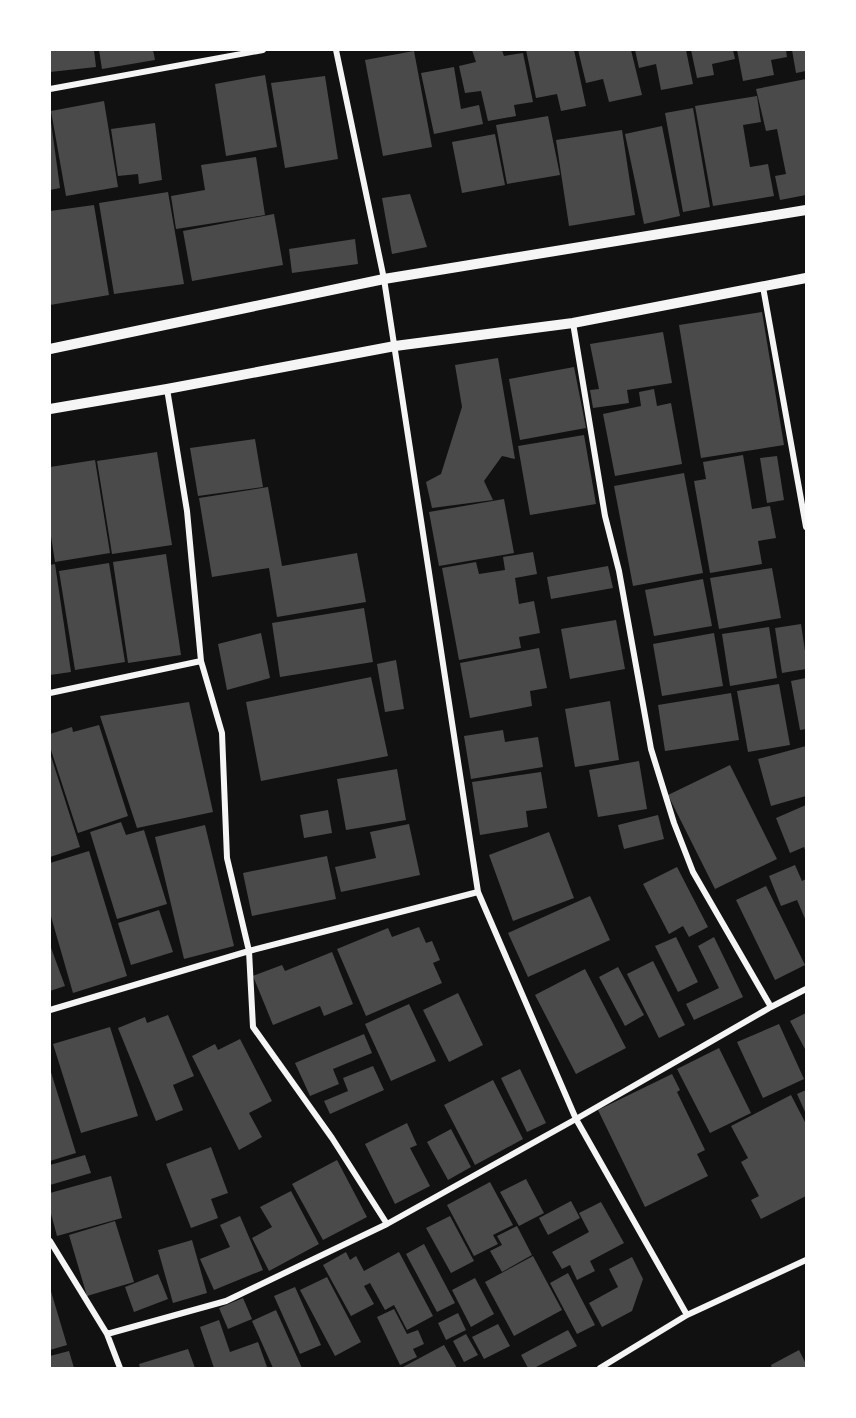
<svg xmlns="http://www.w3.org/2000/svg" width="856" height="1418" font-family="Inter,sans-serif">
	<style>
		.building { fill: #4a4a4a }
		.lines { fill: none; stroke-linecap: round; stroke-linejoin: round }
		.minor { stroke: #f5f5f5; stroke-width: 6 }
		.tertiary { stroke: #f5f5f5; stroke-width: 10 }
	</style>
	<rect width="100%" height="100%" fill="#111"/>
	<path class="building" d="M 50,50 L 94,50 L 96,67 L 50,72 Z
		M 99,50 L 153,50 L 155,60 L 102,69 Z
		M 472,50 L 502,50 L 504,56 L 523,53 L 533,102 L 514,105 L 516,116 L 488,121 L 481,91 L 465,93 L 459,66 L 476,62 Z
		M 526,50 L 574,50 L 586,106 L 561,111 L 557,94 L 536,98 Z
		M 578,50 L 631,50 L 642,95 L 609,102 L 603,79 L 586,83 Z
		M 635,50 L 686,50 L 693,84 L 661,90 L 656,64 L 639,68 Z
		M 691,50 L 733,50 L 735,59 L 712,64 L 714,75 L 697,78 Z
		M 737,50 L 786,50 L 787,57 L 771,60 L 774,75 L 743,81 Z
		M 792,50 L 806,50 L 806,71 L 796,73 Z
		M 414,51 L 432,147 L 383,156 L 365,60 Z
		M 454,67 L 461,109 L 479,105 L 483,124 L 434,134 L 421,73 Z
		M 265,75 L 277,147 L 226,156 L 215,84 Z
		M 325,76 L 338,159 L 285,168 L 271,83 Z
		M 806,79 L 806,195 L 780,200 L 775,176 L 786,174 L 777,129 L 766,131 L 756,89 Z
		M 757,96 L 761,122 L 743,125 L 750,167 L 768,164 L 774,196 L 713,206 L 695,106 Z
		M 104,101 L 118,187 L 66,196 L 51,111 Z
		M 693,108 L 710,207 L 683,212 L 665,113 Z
		M 548,116 L 560,175 L 507,184 L 496,125 Z
		M 50,122 L 51,122 L 60,188 L 50,190 Z
		M 155,123 L 162,180 L 139,184 L 138,174 L 118,176 L 111,129 Z
		M 662,126 L 680,216 L 644,224 L 625,134 Z
		M 622,130 L 635,215 L 569,226 L 556,140 Z
		M 495,134 L 505,185 L 462,193 L 452,142 Z
		M 256,157 L 265,215 L 176,229 L 171,196 L 205,190 L 201,165 Z
		M 168,192 L 184,284 L 114,294 L 99,203 Z
		M 410,194 L 427,247 L 392,254 L 382,198 Z
		M 94,205 L 109,295 L 50,305 L 50,211 Z
		M 274,214 L 283,265 L 192,281 L 183,231 Z
		M 355,239 L 358,264 L 292,273 L 289,249 Z
		M 762,312 L 784,445 L 701,458 L 679,325 Z
		M 663,332 L 672,383 L 627,390 L 629,403 L 593,408 L 590,390 L 599,389 L 590,344 Z
		M 498,358 L 515,459 L 502,456 L 484,481 L 493,500 L 432,508 L 426,482 L 441,474 L 462,407 L 455,365 Z
		M 574,367 L 586,428 L 520,440 L 509,379 Z
		M 654,389 L 657,406 L 671,403 L 682,464 L 615,476 L 603,414 L 641,406 L 639,392 Z
		M 584,435 L 596,504 L 530,515 L 518,446 Z
		M 255,439 L 263,487 L 198,496 L 190,448 Z
		M 157,452 L 172,545 L 112,554 L 97,461 Z
		M 743,455 L 752,509 L 770,506 L 776,538 L 758,541 L 762,564 L 710,573 L 694,481 L 706,479 L 703,462 Z
		M 777,456 L 784,500 L 767,503 L 760,458 Z
		M 95,460 L 110,553 L 55,562 L 50,530 L 50,467 Z
		M 684,473 L 703,573 L 633,586 L 614,486 Z
		M 268,487 L 282,566 L 357,553 L 366,602 L 277,617 L 269,568 L 212,577 L 199,498 Z
		M 504,499 L 514,553 L 439,566 L 429,512 Z
		M 533,552 L 537,574 L 515,578 L 519,604 L 534,601 L 540,633 L 519,637 L 521,648 L 459,660 L 442,568 L 476,562 L 479,574 L 505,570 L 503,557 Z
		M 166,554 L 181,655 L 128,663 L 113,562 Z
		M 109,563 L 125,662 L 75,670 L 59,571 Z
		M 55,564 L 71,672 L 50,675 L 50,565 Z
		M 608,566 L 613,588 L 551,599 L 547,577 Z
		M 772,568 L 781,618 L 719,629 L 710,578 Z
		M 703,579 L 712,626 L 654,636 L 645,590 Z
		M 364,608 L 373,662 L 280,677 L 272,623 Z
		M 616,620 L 625,669 L 570,679 L 561,629 Z
		M 801,624 L 806,658 L 806,669 L 782,673 L 775,628 Z
		M 769,627 L 777,678 L 730,686 L 722,634 Z
		M 261,633 L 270,678 L 227,690 L 218,644 Z
		M 714,633 L 723,686 L 662,696 L 653,644 Z
		M 539,648 L 547,688 L 530,691 L 532,706 L 470,718 L 460,663 Z
		M 396,660 L 404,709 L 385,712 L 377,664 Z
		M 371,677 L 388,756 L 261,781 L 246,702 Z
		M 806,678 L 806,729 L 800,730 L 791,681 Z
		M 779,684 L 790,745 L 748,752 L 737,691 Z
		M 731,693 L 739,740 L 665,751 L 658,705 Z
		M 610,701 L 619,760 L 575,767 L 565,709 Z
		M 189,702 L 213,812 L 137,828 L 100,716 Z
		M 99,725 L 128,816 L 78,833 L 50,747 L 50,734 L 72,727 L 73,732 Z
		M 503,730 L 505,742 L 538,737 L 543,767 L 471,779 L 464,736 Z
		M 806,746 L 806,796 L 771,806 L 758,759 Z
		M 50,753 L 80,847 L 50,857 Z
		M 639,761 L 647,809 L 598,817 L 589,770 Z
		M 730,765 L 777,859 L 715,889 L 668,795 Z
		M 397,769 L 406,820 L 346,830 L 337,779 Z
		M 541,772 L 547,808 L 526,811 L 528,827 L 480,835 L 472,782 Z
		M 806,805 L 806,853 L 804,847 L 790,853 L 776,818 Z
		M 328,810 L 332,833 L 304,838 L 300,815 Z
		M 658,815 L 664,839 L 624,849 L 618,825 Z
		M 121,822 L 126,835 L 144,830 L 167,904 L 117,919 L 90,832 Z
		M 409,824 L 420,875 L 341,892 L 335,867 L 376,858 L 370,832 Z
		M 205,825 L 234,946 L 184,959 L 155,837 Z
		M 549,832 L 574,898 L 513,921 L 489,855 Z
		M 89,851 L 127,976 L 73,993 L 50,913 L 50,863 Z
		M 327,856 L 336,899 L 252,916 L 243,873 Z
		M 795,865 L 802,881 L 806,879 L 806,921 L 797,900 L 781,906 L 769,876 Z
		M 677,867 L 708,927 L 689,937 L 683,926 L 669,934 L 643,884 Z
		M 766,886 L 805,965 L 775,980 L 736,900 Z
		M 590,896 L 610,940 L 528,977 L 508,933 Z
		M 159,910 L 173,952 L 131,965 L 118,923 Z
		M 419,927 L 426,943 L 432,941 L 440,960 L 433,963 L 442,983 L 366,1016 L 337,949 L 388,928 L 392,937 Z
		M 676,937 L 698,982 L 678,992 L 655,946 Z
		M 714,937 L 743,997 L 694,1020 L 686,1004 L 719,988 L 698,946 Z
		M 50,945 L 65,986 L 50,991 Z
		M 332,952 L 353,1004 L 324,1016 L 320,1006 L 273,1025 L 253,976 L 282,965 L 285,971 Z
		M 653,961 L 685,1025 L 659,1038 L 627,974 Z
		M 618,967 L 644,1015 L 625,1026 L 599,977 Z
		M 585,969 L 626,1048 L 576,1074 L 535,995 Z
		M 458,993 L 483,1045 L 449,1062 L 423,1010 Z
		M 409,1004 L 436,1061 L 391,1081 L 365,1024 Z
		M 806,1013 L 806,1051 L 790,1021 Z
		M 168,1015 L 194,1076 L 173,1085 L 183,1110 L 156,1121 L 118,1028 L 145,1017 L 147,1023 Z
		M 779,1024 L 804,1079 L 763,1098 L 737,1042 Z
		M 110,1027 L 138,1116 L 81,1133 L 53,1044 Z
		M 364,1034 L 372,1053 L 333,1069 L 339,1084 L 310,1096 L 295,1063 Z
		M 240,1039 L 272,1101 L 249,1113 L 262,1137 L 239,1150 L 192,1056 L 215,1044 L 218,1050 Z
		M 719,1048 L 751,1113 L 710,1133 L 677,1069 Z
		M 373,1066 L 384,1090 L 330,1114 L 324,1101 L 348,1091 L 343,1078 Z
		M 50,1069 L 76,1153 L 50,1161 Z
		M 520,1069 L 546,1123 L 527,1132 L 501,1078 Z
		M 672,1074 L 680,1090 L 677,1092 L 705,1150 L 697,1154 L 708,1176 L 645,1207 L 598,1110 Z
		M 493,1080 L 523,1139 L 475,1165 L 444,1105 Z
		M 806,1090 L 806,1114 L 797,1094 Z
		M 791,1095 L 806,1124 L 806,1196 L 761,1219 L 751,1200 L 759,1196 L 741,1162 L 748,1158 L 731,1126 Z
		M 407,1123 L 417,1145 L 410,1148 L 430,1186 L 395,1204 L 365,1144 Z
		M 451,1129 L 471,1167 L 448,1180 L 427,1142 Z
		M 211,1147 L 228,1193 L 211,1199 L 218,1218 L 191,1228 L 166,1164 Z
		M 85,1155 L 91,1173 L 50,1185 L 50,1165 Z
		M 337,1160 L 367,1217 L 323,1240 L 292,1184 Z
		M 111,1176 L 122,1218 L 57,1236 L 50,1210 L 50,1193 Z
		M 526,1179 L 544,1213 L 519,1226 L 500,1192 Z
		M 490,1182 L 513,1225 L 493,1235 L 498,1244 L 474,1256 L 447,1205 Z
		M 291,1191 L 319,1244 L 269,1271 L 252,1238 L 272,1227 L 260,1207 Z
		M 571,1201 L 580,1218 L 548,1235 L 539,1218 Z
		M 601,1202 L 624,1243 L 590,1261 L 595,1271 L 577,1280 L 570,1265 L 562,1269 L 552,1252 L 589,1232 L 579,1213 Z
		M 240,1216 L 263,1270 L 214,1290 L 200,1259 L 230,1247 L 220,1225 Z
		M 450,1216 L 474,1261 L 451,1273 L 426,1228 Z
		M 115,1221 L 134,1282 L 87,1296 L 69,1235 Z
		M 517,1226 L 532,1255 L 502,1272 L 490,1251 L 502,1245 L 497,1236 Z
		M 192,1240 L 207,1293 L 173,1303 L 158,1250 Z
		M 424,1244 L 455,1303 L 437,1312 L 406,1254 Z
		M 346,1252 L 350,1260 L 356,1256 L 364,1271 L 399,1252 L 433,1316 L 407,1330 L 394,1305 L 385,1310 L 370,1283 L 364,1286 L 374,1304 L 351,1316 L 323,1265 Z
		M 533,1256 L 562,1310 L 514,1336 L 485,1282 Z
		M 632,1257 L 643,1279 L 632,1311 L 602,1327 L 589,1303 L 618,1287 L 609,1269 Z
		M 568,1273 L 595,1325 L 577,1334 L 550,1283 Z
		M 158,1274 L 168,1299 L 134,1312 L 125,1287 Z
		M 327,1277 L 361,1342 L 335,1356 L 300,1290 Z
		M 475,1278 L 494,1314 L 471,1327 L 452,1290 Z
		M 295,1287 L 321,1345 L 300,1354 L 274,1296 Z
		M 50,1288 L 67,1345 L 50,1350 Z
		M 243,1298 L 252,1319 L 228,1329 L 219,1308 Z
		M 394,1309 L 407,1334 L 418,1330 L 424,1344 L 413,1349 L 417,1357 L 400,1365 L 377,1317 Z
		M 276,1310 L 302,1368 L 273,1368 L 252,1321 Z
		M 458,1313 L 466,1330 L 446,1340 L 438,1323 Z
		M 219,1320 L 230,1352 L 258,1342 L 267,1367 L 262,1368 L 214,1368 L 200,1327 Z
		M 498,1324 L 510,1346 L 484,1359 L 472,1337 Z
		M 568,1330 L 577,1346 L 534,1368 L 528,1368 L 521,1355 Z
		M 466,1334 L 478,1355 L 464,1362 L 453,1341 Z
		M 444,1345 L 457,1368 L 404,1368 L 403,1367 Z
		M 188,1349 L 195,1368 L 140,1368 L 139,1364 Z
		M 799,1350 L 806,1364 L 806,1368 L 772,1368 L 771,1365 Z
		M 69,1351 L 74,1368 L 50,1368 L 50,1356 Z"/>
	<g class="lines">
		<path class="minor" d="M 336,50 L 384,279 L 478,892 L 576,1119 L 687,1315
			M 50,89 L 263,50
			M 763,287 L 806,527
			M 573,323 L 605,516 L 619,571 L 651,749 L 674,823 L 693,872 L 771,1007
			M 167,389 L 187,511 L 201,661 L 222,733 L 227,858 L 249,951 L 253,1027 L 332,1138 L 387,1224
			M 50,693 L 201,661
			M 50,1010 L 249,951 L 478,892
			M 50,1241 L 107,1334 L 120,1368
			M 107,1334 L 226,1301 L 387,1224 L 576,1119 L 771,1007 L 806,989
			M 600,1368 L 687,1315 L 806,1260"/>
		<path class="tertiary" d="M 50,349 L 384,279 L 806,210
			M 50,409 L 167,389 L 395,346 L 573,323 L 806,278"/>
	</g>
	<rect width="856" height="1418" fill="none" stroke="#ffffff" stroke-width="102"/>
</svg>
